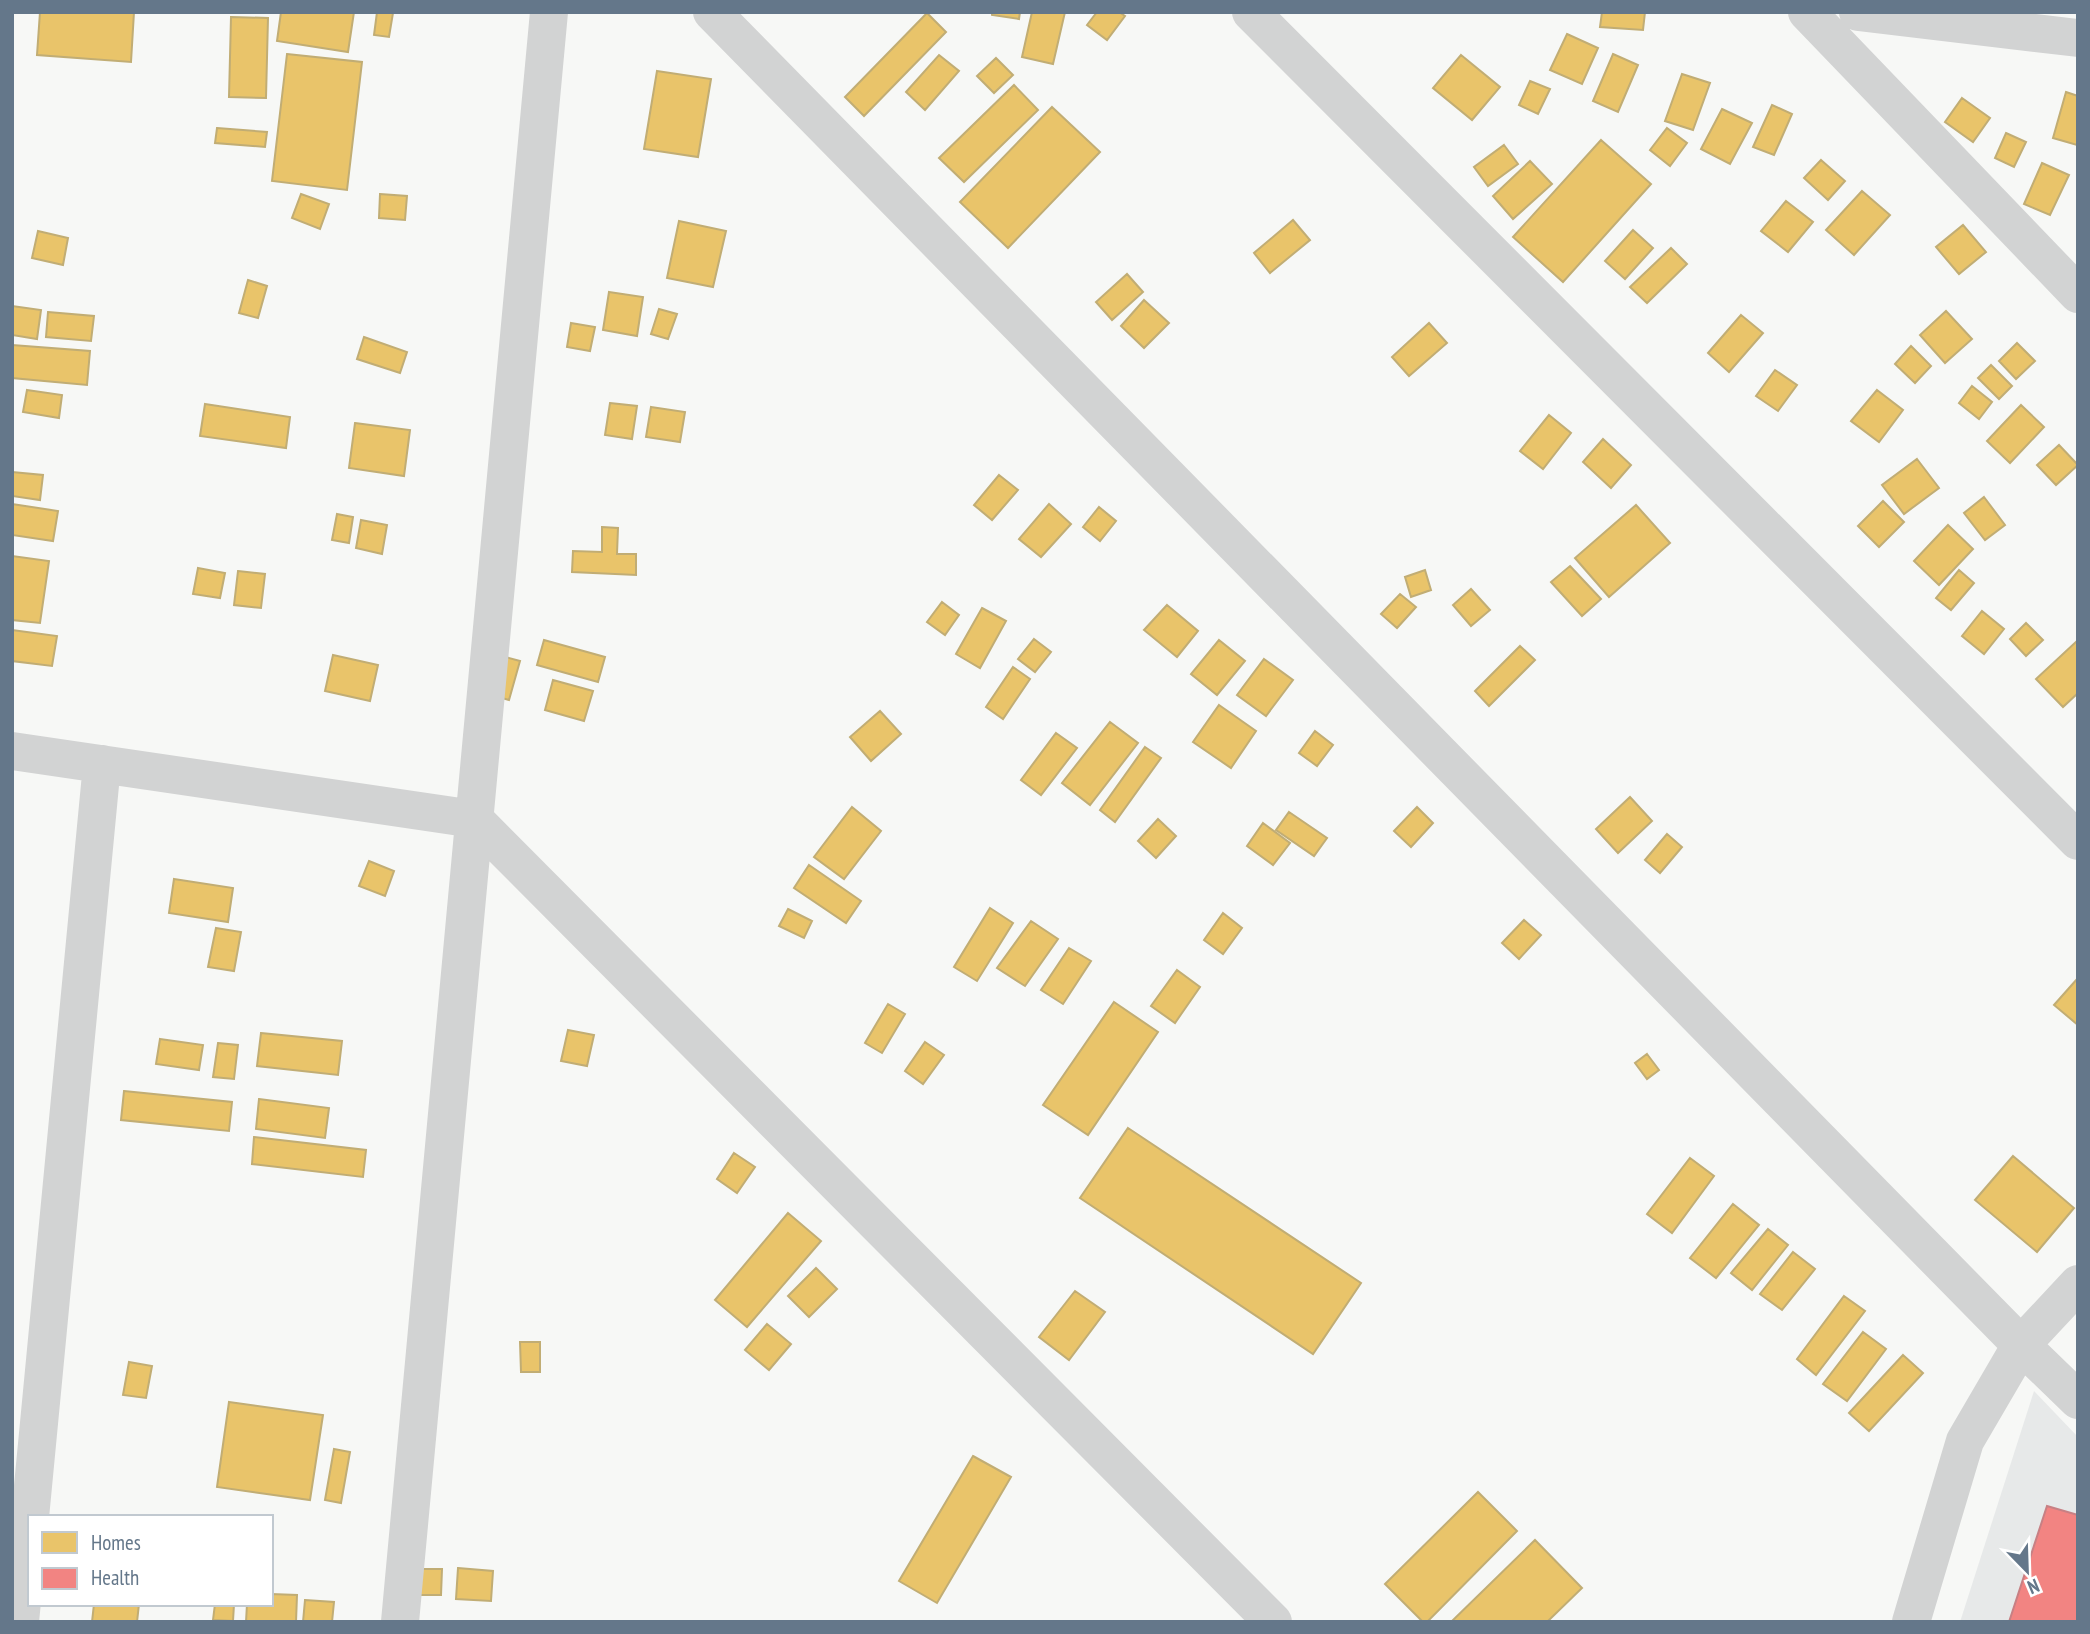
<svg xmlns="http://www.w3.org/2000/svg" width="2090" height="1634" font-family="'PT Sans Narrow',sans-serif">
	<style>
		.built { fill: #e7e9e9 }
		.homes { fill: #e9c46a; stroke: #c1ad74; stroke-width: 2 }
		.health { fill: #f28482; stroke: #c78084; stroke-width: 2 }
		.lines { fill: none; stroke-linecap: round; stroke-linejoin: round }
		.minor { stroke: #d2d3d3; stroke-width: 38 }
	</style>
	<rect width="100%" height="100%" fill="#f7f8f6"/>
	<path class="built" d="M 2034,1391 L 2078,1437 L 2078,1622 L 1960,1622 Z"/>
	<path class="homes" d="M 40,12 L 134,12 L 131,62 L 37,55 Z
		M 281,12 L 354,12 L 348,52 L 277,41 Z
		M 377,12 L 393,13 L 389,37 L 374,35 Z
		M 992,12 L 1020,12 L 1019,19 L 992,15 Z
		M 1032,12 L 1065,12 L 1053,64 L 1022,57 Z
		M 1097,12 L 1119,12 L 1125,16 L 1107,40 L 1087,25 Z
		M 1602,12 L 1645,12 L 1643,30 L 1600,27 Z
		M 927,13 L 946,32 L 864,116 L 845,97 Z
		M 231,17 L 268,18 L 266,98 L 229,97 Z
		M 1567,34 L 1598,48 L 1582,84 L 1550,70 Z
		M 287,54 L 362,62 L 347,190 L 272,181 Z
		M 1613,54 L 1638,65 L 1618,112 L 1593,101 Z
		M 939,55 L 959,71 L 925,110 L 906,92 Z
		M 1461,55 L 1500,87 L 1472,120 L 1433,88 Z
		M 996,58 L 1013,75 L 994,93 L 977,76 Z
		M 657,71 L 711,79 L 698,157 L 644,149 Z
		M 1682,74 L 1710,83 L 1693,130 L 1665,121 Z
		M 1530,81 L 1550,89 L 1538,114 L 1519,105 Z
		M 1014,85 L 1038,110 L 964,182 L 939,158 Z
		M 2066,92 L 2078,96 L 2077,145 L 2053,138 Z
		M 1962,98 L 1990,118 L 1973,142 L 1945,122 Z
		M 1772,105 L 1792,114 L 1774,155 L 1753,147 Z
		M 1052,107 L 1100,152 L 1008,248 L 960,202 Z
		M 1722,109 L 1752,123 L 1730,164 L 1701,149 Z
		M 217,128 L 267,132 L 265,147 L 215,143 Z
		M 1667,128 L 1687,143 L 1670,166 L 1650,150 Z
		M 2006,133 L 2026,142 L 2014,167 L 1995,158 Z
		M 1601,140 L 1651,184 L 1563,282 L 1513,237 Z
		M 1504,145 L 1518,164 L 1488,186 L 1474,167 Z
		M 1821,160 L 1845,181 L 1828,200 L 1804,178 Z
		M 1530,161 L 1552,184 L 1513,219 L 1493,196 Z
		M 2042,163 L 2069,175 L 2050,215 L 2024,204 Z
		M 1862,191 L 1890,215 L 1854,255 L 1826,230 Z
		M 301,194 L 329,204 L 320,229 L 292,218 Z
		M 380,194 L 407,196 L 405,220 L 379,218 Z
		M 1786,201 L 1813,222 L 1788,252 L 1761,231 Z
		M 1293,220 L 1310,240 L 1270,273 L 1254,253 Z
		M 679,221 L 726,231 L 713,287 L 667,278 Z
		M 1963,225 L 1986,252 L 1959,274 L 1936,247 Z
		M 1633,230 L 1653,248 L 1625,279 L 1605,261 Z
		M 38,231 L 68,238 L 63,265 L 32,258 Z
		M 1671,248 L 1687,264 L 1647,303 L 1630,287 Z
		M 1127,274 L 1143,292 L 1112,320 L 1096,302 Z
		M 248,280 L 267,286 L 258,318 L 239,313 Z
		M 609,292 L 643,297 L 637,336 L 603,330 Z
		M 1144,300 L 1169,323 L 1144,348 L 1121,326 Z
		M 12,306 L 41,310 L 37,339 L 12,335 Z
		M 659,309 L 677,314 L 668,339 L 651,334 Z
		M 1946,311 L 1972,339 L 1945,363 L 1920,335 Z
		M 48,312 L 94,316 L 91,341 L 46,337 Z
		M 1741,315 L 1763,333 L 1729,372 L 1708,353 Z
		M 571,323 L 595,327 L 590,351 L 567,347 Z
		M 1429,323 L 1447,343 L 1409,376 L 1392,357 Z
		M 364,337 L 407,352 L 400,373 L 357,359 Z
		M 2017,343 L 2035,361 L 2016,379 L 1999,361 Z
		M 12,345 L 90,351 L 87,385 L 12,378 Z
		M 1911,346 L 1931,366 L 1915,383 L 1895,364 Z
		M 1991,365 L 2012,386 L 1999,399 L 1978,378 Z
		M 1775,370 L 1797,385 L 1778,411 L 1756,396 Z
		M 1972,386 L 1992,402 L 1979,419 L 1959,403 Z
		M 27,390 L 62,395 L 59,418 L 23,412 Z
		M 1877,390 L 1903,410 L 1879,442 L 1851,421 Z
		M 610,403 L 637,406 L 632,439 L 605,435 Z
		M 205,404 L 290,417 L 286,448 L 200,436 Z
		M 2021,405 L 2044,427 L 2010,463 L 1987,441 Z
		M 651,407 L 685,412 L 680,442 L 646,437 Z
		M 1549,415 L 1571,433 L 1543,469 L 1520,451 Z
		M 355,423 L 410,430 L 404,476 L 349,468 Z
		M 1603,439 L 1631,465 L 1611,488 L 1583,462 Z
		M 2059,445 L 2078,465 L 2056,485 L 2037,465 Z
		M 1917,459 L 1939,488 L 1904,514 L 1882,485 Z
		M 12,472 L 43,475 L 40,500 L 12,496 Z
		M 999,475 L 1018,490 L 992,520 L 974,505 Z
		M 1984,497 L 2005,525 L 1985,540 L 1964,513 Z
		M 1883,501 L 1904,522 L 1879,547 L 1858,526 Z
		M 12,504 L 58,511 L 53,541 L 12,535 Z
		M 1049,504 L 1071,524 L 1041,557 L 1019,539 Z
		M 1636,505 L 1670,543 L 1609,597 L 1575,558 Z
		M 1099,507 L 1116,521 L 1100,541 L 1083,527 Z
		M 337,514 L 353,517 L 349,543 L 332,540 Z
		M 361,520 L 387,525 L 382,554 L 356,548 Z
		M 1948,525 L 1973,549 L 1939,585 L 1914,561 Z
		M 602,527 L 618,528 L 617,554 L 636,554 L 636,575 L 572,572 L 573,551 L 602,552 Z
		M 12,556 L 49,561 L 40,623 L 12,620 Z
		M 1570,566 L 1601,599 L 1582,616 L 1551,582 Z
		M 198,568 L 225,573 L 220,598 L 193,594 Z
		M 1425,570 L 1431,590 L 1411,597 L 1405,577 Z
		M 1959,570 L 1974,583 L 1951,610 L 1936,598 Z
		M 238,571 L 265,574 L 261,608 L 234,605 Z
		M 1471,589 L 1490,610 L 1471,626 L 1453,605 Z
		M 1400,594 L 1416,607 L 1397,628 L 1381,614 Z
		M 942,602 L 959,615 L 945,635 L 927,622 Z
		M 1167,605 L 1198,631 L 1177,657 L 1144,630 Z
		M 982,608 L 1006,621 L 980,668 L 956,654 Z
		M 1982,611 L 2004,629 L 1984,654 L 1962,636 Z
		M 2026,623 L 2043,640 L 2026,656 L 2010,639 Z
		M 12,630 L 57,636 L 52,666 L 12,661 Z
		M 1034,639 L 1051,652 L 1035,672 L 1018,659 Z
		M 544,640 L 605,657 L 598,682 L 537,665 Z
		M 1219,640 L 1245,661 L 1217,695 L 1191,674 Z
		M 2078,640 L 2078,693 L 2063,707 L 2036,679 Z
		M 1520,646 L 1535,660 L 1489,706 L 1475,691 Z
		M 333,655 L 378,665 L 370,701 L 325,691 Z
		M 502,656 L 520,661 L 509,700 L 491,695 Z
		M 1264,659 L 1293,680 L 1266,716 L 1237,695 Z
		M 1013,667 L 1030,679 L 1003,719 L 986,707 Z
		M 553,680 L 593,691 L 584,721 L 545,710 Z
		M 1219,705 L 1256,731 L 1231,768 L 1193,742 Z
		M 880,711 L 901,734 L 871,761 L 850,737 Z
		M 1110,722 L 1138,743 L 1090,805 L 1062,783 Z
		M 1315,731 L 1333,745 L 1317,766 L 1299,753 Z
		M 1056,733 L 1077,748 L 1041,795 L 1021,780 Z
		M 1145,747 L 1161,758 L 1115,822 L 1100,810 Z
		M 1630,797 L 1652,821 L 1618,853 L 1596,829 Z
		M 852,807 L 881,831 L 844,879 L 814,857 Z
		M 1417,807 L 1433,823 L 1411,847 L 1394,831 Z
		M 1289,812 L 1327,838 L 1314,856 L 1276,830 Z
		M 1158,819 L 1176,836 L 1156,858 L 1138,841 Z
		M 1263,823 L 1290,843 L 1273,865 L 1247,846 Z
		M 1667,834 L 1682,847 L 1660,873 L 1645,860 Z
		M 369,861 L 394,871 L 385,896 L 359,886 Z
		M 809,865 L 861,901 L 846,923 L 794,888 Z
		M 174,879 L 233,888 L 228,922 L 169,913 Z
		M 990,908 L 1013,923 L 977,981 L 954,967 Z
		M 788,909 L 812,921 L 804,938 L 779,926 Z
		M 1223,913 L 1242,928 L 1223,954 L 1204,940 Z
		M 1524,920 L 1541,935 L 1519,959 L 1502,943 Z
		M 1031,921 L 1058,939 L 1025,986 L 997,968 Z
		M 216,928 L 241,932 L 234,971 L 208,967 Z
		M 1069,948 L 1091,961 L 1063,1004 L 1041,990 Z
		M 1177,970 L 1200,987 L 1175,1023 L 1151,1006 Z
		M 2078,978 L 2078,1025 L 2054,1005 Z
		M 1114,1002 L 1158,1032 L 1088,1135 L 1043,1105 Z
		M 888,1004 L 905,1014 L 882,1053 L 865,1043 Z
		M 568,1030 L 594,1035 L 587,1066 L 561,1061 Z
		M 261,1033 L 342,1041 L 338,1075 L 257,1066 Z
		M 160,1039 L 203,1045 L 199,1070 L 156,1064 Z
		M 925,1042 L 944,1055 L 923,1084 L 905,1071 Z
		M 218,1043 L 238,1045 L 234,1079 L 213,1077 Z
		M 1647,1054 L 1659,1070 L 1647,1079 L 1635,1063 Z
		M 124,1091 L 232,1102 L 229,1131 L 121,1120 Z
		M 259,1099 L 329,1108 L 325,1138 L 256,1129 Z
		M 1128,1128 L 1361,1283 L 1313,1354 L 1080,1198 Z
		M 254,1137 L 366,1150 L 363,1177 L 252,1164 Z
		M 734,1153 L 755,1167 L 737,1193 L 717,1179 Z
		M 2013,1156 L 2074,1208 L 2037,1252 L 1975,1200 Z
		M 1690,1158 L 1714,1176 L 1672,1233 L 1647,1214 Z
		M 1733,1204 L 1759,1225 L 1716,1278 L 1690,1258 Z
		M 788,1213 L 821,1241 L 747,1327 L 715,1300 Z
		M 1768,1229 L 1788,1245 L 1752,1290 L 1731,1273 Z
		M 1793,1252 L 1815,1269 L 1782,1310 L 1760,1294 Z
		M 816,1268 L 837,1289 L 809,1317 L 788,1296 Z
		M 1075,1291 L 1105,1312 L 1069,1360 L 1039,1337 Z
		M 1844,1296 L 1865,1311 L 1816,1375 L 1797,1359 Z
		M 767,1324 L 791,1344 L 769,1370 L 745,1350 Z
		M 1863,1332 L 1886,1349 L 1847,1401 L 1823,1384 Z
		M 520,1342 L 540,1342 L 540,1372 L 521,1372 Z
		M 1903,1355 L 1923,1373 L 1869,1431 L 1849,1413 Z
		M 129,1362 L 152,1366 L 146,1398 L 123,1395 Z
		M 229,1402 L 323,1415 L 310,1500 L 217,1487 Z
		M 334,1449 L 350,1452 L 341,1503 L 325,1500 Z
		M 973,1456 L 1011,1477 L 937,1603 L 899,1581 Z
		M 1478,1492 L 1517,1531 L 1427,1622 L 1423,1622 L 1385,1584 Z
		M 1535,1540 L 1582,1588 L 1547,1622 L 1451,1622 Z
		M 458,1568 L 493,1571 L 491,1601 L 456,1599 Z
		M 421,1569 L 442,1569 L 441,1595 L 420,1595 Z
		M 271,1594 L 297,1595 L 296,1622 L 246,1622 L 247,1604 L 271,1604 Z
		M 305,1600 L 334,1602 L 332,1622 L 303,1622 Z
		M 94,1604 L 139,1604 L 137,1622 L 92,1622 Z
		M 215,1604 L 234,1604 L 233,1621 L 213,1620 Z"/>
	<path class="health" d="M 2047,1506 L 2078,1515 L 2078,1622 L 2009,1622 Z"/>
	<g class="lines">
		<path class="minor" d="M 712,12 L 2021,1345 L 2078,1400
			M 1251,12 L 2078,841
			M 1807,12 L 2078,294
			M 1858,12 L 2078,38
			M 12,751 L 474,819 L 1273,1622
			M 20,1622 L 102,764
			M 400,1622 L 549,12
			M 1911,1622 L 1965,1441 L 2021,1345 L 2078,1284"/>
	</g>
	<rect width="2090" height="1634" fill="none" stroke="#64778a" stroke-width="28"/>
	<rect x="28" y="1515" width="245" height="91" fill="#ffffff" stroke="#c1c9d0" stroke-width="2"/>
	<rect x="42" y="1532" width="35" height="21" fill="#e9c46a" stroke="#c1c9d0" stroke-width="2"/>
	<text x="91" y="1550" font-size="21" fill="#64778a">Homes</text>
	<rect x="42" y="1568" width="35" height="21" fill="#f28482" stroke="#c1c9d0" stroke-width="2"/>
	<text x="91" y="1585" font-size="21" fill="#64778a">Health</text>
	<g transform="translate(2027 1571) rotate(157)" stroke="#ffffff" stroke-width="5" paint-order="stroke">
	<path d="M0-5L12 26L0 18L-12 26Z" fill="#64778a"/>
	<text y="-10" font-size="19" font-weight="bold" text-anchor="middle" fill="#64778a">N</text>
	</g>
</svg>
